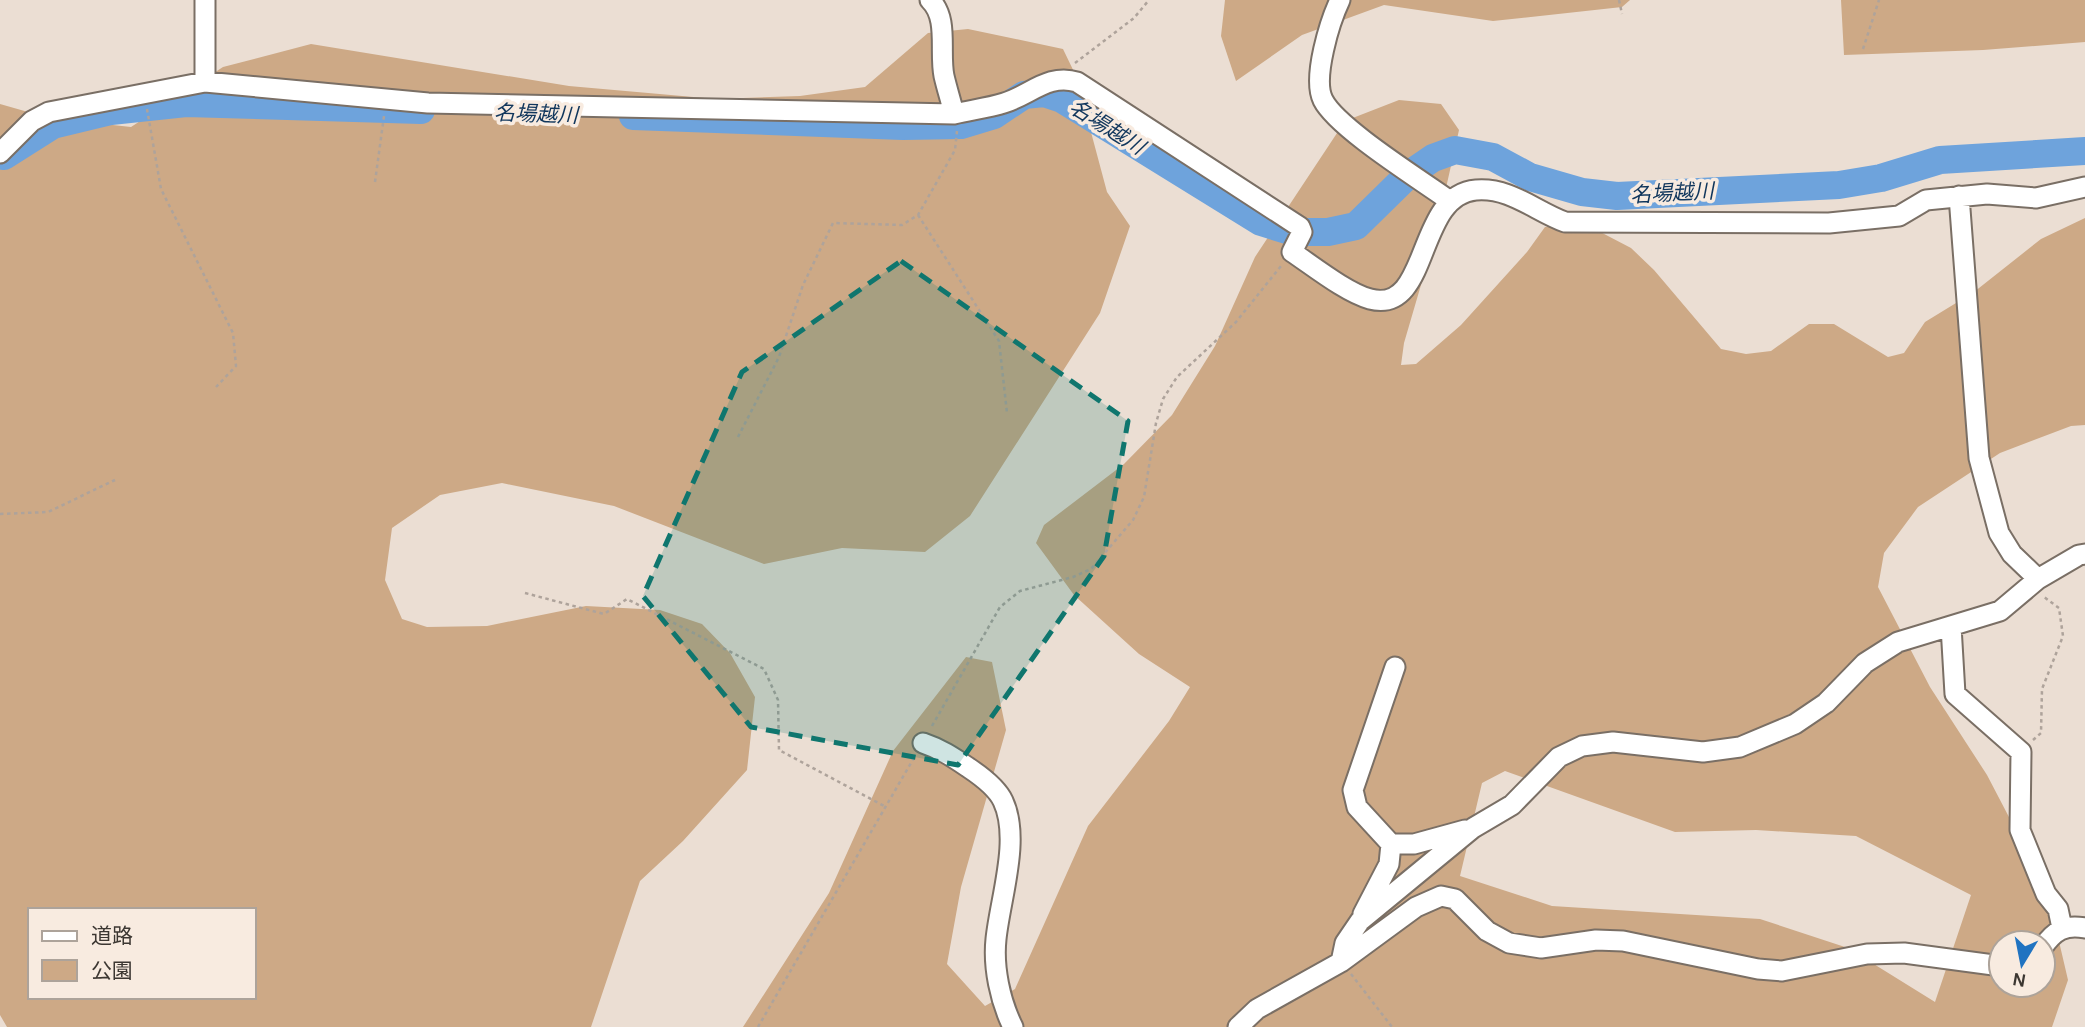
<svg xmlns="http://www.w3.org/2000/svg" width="2085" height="1027" font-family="Karla,'Noto Sans JP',sans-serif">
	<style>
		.green { fill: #cda986; fill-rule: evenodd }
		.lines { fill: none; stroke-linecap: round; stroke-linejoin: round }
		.river { stroke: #6ea3dc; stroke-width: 28 }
		.minor-casing { stroke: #7a6f65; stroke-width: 23 }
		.path { stroke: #aea39b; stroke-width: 2.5; stroke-dasharray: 3.5 3.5; stroke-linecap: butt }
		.minor { stroke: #fff; stroke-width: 19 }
		.marked { fill: #0f766e; fill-opacity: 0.2; stroke: #0f766e; stroke-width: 5; stroke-dasharray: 14 9; stroke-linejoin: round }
		.labels { text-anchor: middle; stroke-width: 7; stroke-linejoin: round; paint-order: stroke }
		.water-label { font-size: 21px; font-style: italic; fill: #10365c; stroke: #f8ebe0 }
	</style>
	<rect width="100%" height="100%" fill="#ebded3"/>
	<path class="green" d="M 1225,0 L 1630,0 L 1622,7 L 1493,21 L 1384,5 L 1302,35 L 1236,81 L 1221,36 Z
		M 1841,0 L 2085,0 L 2085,42 L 1983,50 L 1844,55 Z
		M 968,29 L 1063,49 L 1076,76 L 1107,192 L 1130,226 L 1100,313 L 970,516 L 925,552 L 842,548 L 764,564 L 614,506 L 502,483 L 440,495 L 392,528 L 385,580 L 402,619 L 427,627 L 487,626 L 586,606 L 660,610 L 702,624 L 730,653 L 755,697 L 747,770 L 683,841 L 640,881 L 591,1027 L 7,1027 L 0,1015 L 0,104 L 49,118 L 131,127 L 223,67 L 311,44 L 569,86 L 716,99 L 800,96 L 865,87 L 928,33 ZM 30,910 L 254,910 L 254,997 L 30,997 Z
		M 1399,100 L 1441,104 L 1459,130 L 1435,237 L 1404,343 L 1401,365 L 1416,364 L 1461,325 L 1527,252 L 1545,227 L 1585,224 L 1631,248 L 1654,270 L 1721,349 L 1746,354 L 1771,351 L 1809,324 L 1834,324 L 1888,357 L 1904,353 L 1925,322 L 1974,292 L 2041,239 L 2085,218 L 2085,425 L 2071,426 L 2000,453 L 1918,507 L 1884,553 L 1878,587 L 1930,687 L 1987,775 L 2047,890 L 2068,980 L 2052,1027 L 743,1027 L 829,893 L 893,751 L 966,657 L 992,662 L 1006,730 L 961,887 L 947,964 L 985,1006 L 1015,989 L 1088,826 L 1169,721 L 1190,687 L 1139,654 L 1074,595 L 1036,543 L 1044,525 L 1124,464 L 1172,415 L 1215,346 L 1255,257 L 1345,121 ZM 1505,771 L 1675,832 L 1756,830 L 1856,836 L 1971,895 L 1935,1002 L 1848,948 L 1760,919 L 1552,906 L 1460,876 L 1482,783 ZM 2001,943 L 2043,943 L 2043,985 L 2001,985 Z"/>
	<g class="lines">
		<path class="river" d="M 633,116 L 903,126 L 961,125 L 994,115 L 1024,95 L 1044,93 L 1062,99 L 1261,222 L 1293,232 L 1328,232 L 1356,226 L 1408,175 L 1433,158 L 1455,150 L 1493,157 L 1530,177 L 1582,192 L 1617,196 L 1839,185 L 1881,178 L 1940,160 L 2085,151
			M 4,156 L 53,125 L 111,111 L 186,103 L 421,110"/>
		<g class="minor-casing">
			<path id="minor" d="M 205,0 L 205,82
				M 930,0 C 949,18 939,52 944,76 C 947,89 951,101 954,114
				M 1340,0 C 1330,21 1312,78 1323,100 C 1337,128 1421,180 1450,201
				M 0,153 L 32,121 L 49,112 L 205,82 L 428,103 L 954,114 C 971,110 988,108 1004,103 C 1030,95 1049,73 1077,82 L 1300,227 L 1302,232 L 1292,252 C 1313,266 1347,293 1370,299 C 1431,315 1415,195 1476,190 C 1510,187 1535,211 1565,222 L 1829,223 L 1899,216 L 1926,200 L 1987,194 L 2036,198 L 2085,187
				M 1959,196 L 1979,458 L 1999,533 L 2012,554 L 2038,579
				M 1951,626 L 1955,694 L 2021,752 L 2020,830 L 2046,894 L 2058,909 L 2062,928
				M 923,743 C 941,749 954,758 969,768 C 981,776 997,788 1003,801 C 1021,839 1000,899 996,939 C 993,967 1000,1001 1013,1027
				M 1391,844 L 1414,844 L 1465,830
				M 1363,914 L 1389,864 L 1391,844 L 1357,807 L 1353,790 L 1395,667
				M 2043,947 C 2054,931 2065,924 2085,928
				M 1341,962 L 1345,943 L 1360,921 L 1473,828 L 1512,805 L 1559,757 L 1582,746 L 1613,742 L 1703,752 L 1740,747 L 1795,724 L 1826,703 L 1865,663 L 1898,642 L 2000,611 L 2038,579 L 2079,555 L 2085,554
				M 1238,1027 L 1257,1009 L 1341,962 L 1416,907 L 1441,896 L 1455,899 L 1487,931 L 1509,943 L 1541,948 L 1596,940 L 1623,941 L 1758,969 L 1782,971 L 1867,954 L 1904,953 L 2001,966"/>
		</g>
		<path class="path" d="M 1619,0 L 1622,14
			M 1863,49 L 1879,0
			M 1075,63 L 1134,18 L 1149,0
			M 147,109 L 161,189 L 233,333 L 236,366 L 216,387
			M 375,182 L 384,116
			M 918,215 L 999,341 L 1007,413
			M 738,437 L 779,357 L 803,285 L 833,223 L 902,225 L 918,215 L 955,150 L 957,131
			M 0,514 L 48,512 L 115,480
			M 525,593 L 604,614 L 627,599 L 764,669 L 778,700 L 779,750 L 886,807
			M 932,726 L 1000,607 L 1020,591 L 1073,577 L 1091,569 L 1133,520 L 1144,497 L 1156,423 L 1163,399 L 1177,377 L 1236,322 L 1281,266
			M 2033,740 L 2041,733 L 2042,689 L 2063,636 L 2059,608 L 2044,597
			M 1351,974 L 1392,1027
			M 758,1027 L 915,756"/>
		<use href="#minor" class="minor"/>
	</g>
	<path class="marked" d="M 901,261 L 1128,421 L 1104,556 L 958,765 L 751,727 L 643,596 L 742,372 Z"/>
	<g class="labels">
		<g class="water-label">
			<text transform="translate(536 114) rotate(2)" y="7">名場越川</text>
			<text transform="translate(1107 127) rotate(32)" y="7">名場越川</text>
			<text transform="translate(1672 193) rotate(-3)" y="7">名場越川</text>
		</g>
	</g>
	<rect x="28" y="908" width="228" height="91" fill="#f8ebe0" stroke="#ada39a" stroke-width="2"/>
	<rect x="42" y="931" width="35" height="10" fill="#ffffff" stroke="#ada39a" stroke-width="2"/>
	<text x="91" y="943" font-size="21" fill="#3c3732">道路</text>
	<rect x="42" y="960" width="35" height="21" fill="#cda986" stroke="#ada39a" stroke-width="2"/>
	<text x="91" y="978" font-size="21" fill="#3c3732">公園</text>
	<g transform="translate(2022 964) rotate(190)"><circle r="33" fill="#f8ebe0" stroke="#ada39a" stroke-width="2"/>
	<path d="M0-5L12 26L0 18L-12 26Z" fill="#2073c1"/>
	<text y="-10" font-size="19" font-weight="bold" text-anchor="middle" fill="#3c3732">N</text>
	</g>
</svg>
